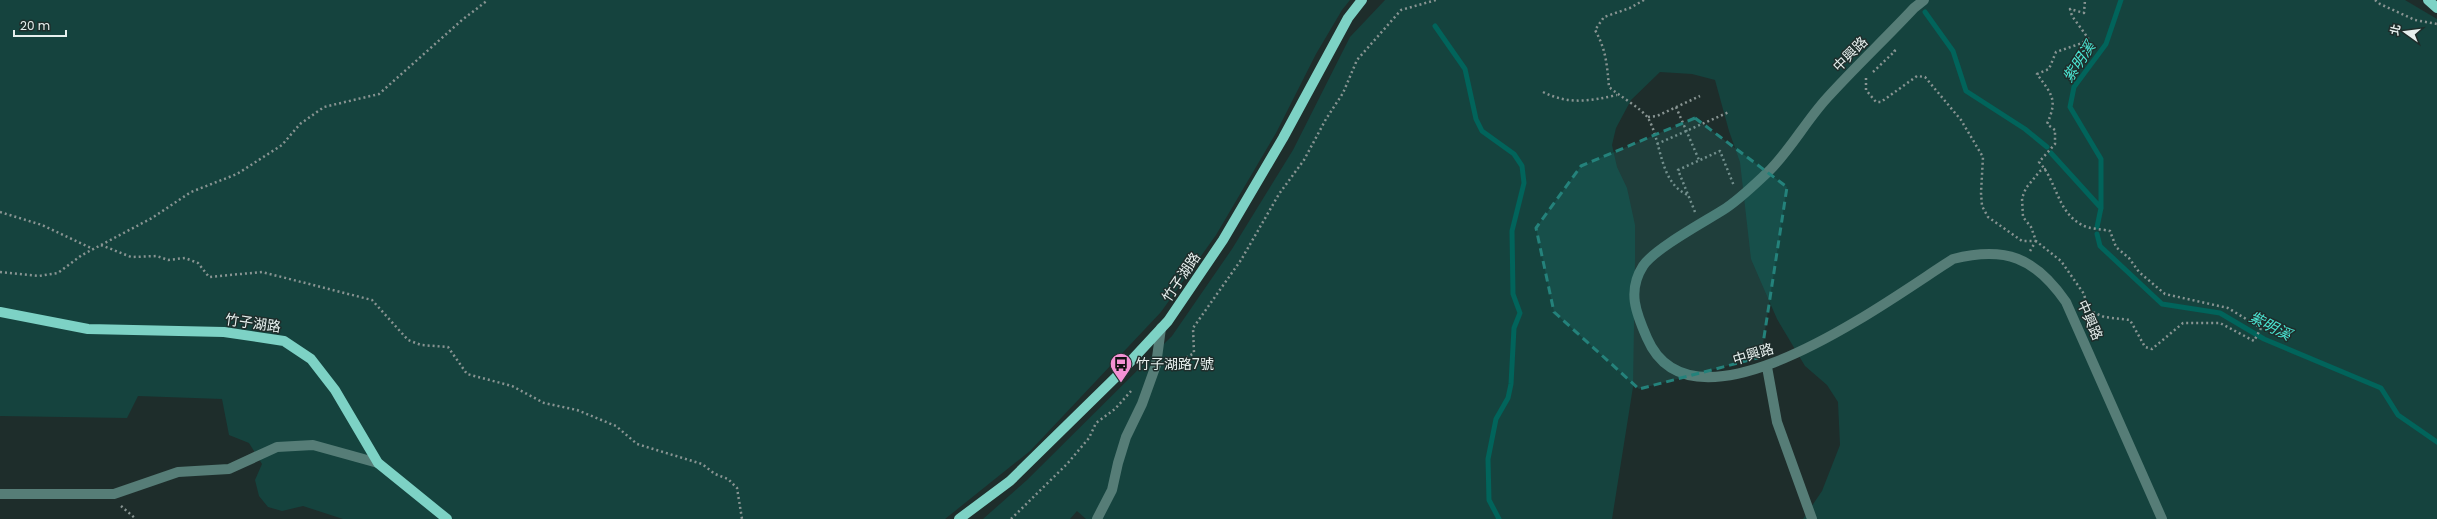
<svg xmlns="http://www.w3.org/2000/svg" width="2437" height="519" font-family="Poppins,'Noto Sans TC',sans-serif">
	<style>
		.green { fill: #15433e }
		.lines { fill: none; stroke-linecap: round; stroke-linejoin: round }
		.stream { stroke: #01645b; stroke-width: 5 }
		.path { stroke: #889492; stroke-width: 2.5; stroke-dasharray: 2 3; stroke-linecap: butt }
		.minor { stroke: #567d77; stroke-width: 10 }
		.major { stroke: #7dd2c5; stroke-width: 10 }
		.marked { fill: #24827b; fill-opacity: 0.2; stroke: #24827b; stroke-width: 3; stroke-dasharray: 8 5; stroke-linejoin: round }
		.labels { text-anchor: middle; stroke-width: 3; stroke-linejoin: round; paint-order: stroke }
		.street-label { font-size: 14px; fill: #e6efed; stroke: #1e2d2b }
		.poi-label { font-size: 14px; fill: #e6efed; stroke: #1e2d2b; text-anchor: start }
		.water-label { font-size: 15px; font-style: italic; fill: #4be6d3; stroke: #1e2d2b }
	</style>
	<rect width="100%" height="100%" fill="#1e2d2b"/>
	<path class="green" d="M 0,0 L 1350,0 L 1342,10 L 1316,54 L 1276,133 L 1216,235 L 1161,312 L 1030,451 L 945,519 L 343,519 L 303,506 L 282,511 L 268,507 L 259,496 L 255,480 L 262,464 L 249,443 L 229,435 L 222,399 L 138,396 L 127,418 L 0,416 Z
		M 1385,0 L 2405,0 L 2437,19 L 2437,519 L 1803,519 L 1822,491 L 1840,445 L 1838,402 L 1827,385 L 1805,366 L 1777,319 L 1751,259 L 1740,162 L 1729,131 L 1715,80 L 1692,74 L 1660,72 L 1631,100 L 1616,128 L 1612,145 L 1617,167 L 1627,188 L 1635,225 L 1635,259 L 1633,387 L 1612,519 L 1086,519 L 1077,511 L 1070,519 L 983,519 L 1027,480 L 1172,336 L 1232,249 L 1293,150 L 1350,37 Z"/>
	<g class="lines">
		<path class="stream" d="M 1925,12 L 1953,51 L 1966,91 L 2025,129 L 2047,147
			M 1435,26 L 1465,69 L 1476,119 L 1482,131 L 1514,154 L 1522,166 L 1524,183 L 1512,231 L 1513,294 L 1520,313 L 1514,328 L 1511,384 L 1508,398 L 1496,419 L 1488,459 L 1489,500 L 1499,519
			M 2051,153 L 2101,208
			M 2097,227 L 2101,208 L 2101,159 L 2070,107 L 2074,87 L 2106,44 L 2121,0
			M 2097,234 L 2100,246 L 2162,304 L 2220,313 L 2264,339 L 2381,388 L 2398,415 L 2437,442"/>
		<path class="path" d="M 1644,0 L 1630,8 L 1604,17 L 1595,30 C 1606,49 1607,65 1609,87 C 1618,95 1642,109 1648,118 C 1662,142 1659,183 1688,195
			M 2375,0 L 2380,4 L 2415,20 L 2437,24
			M 1873,72 L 1895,51 L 1893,49
			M 1866,78 L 1866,90 L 1876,102 L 1881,102 L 1917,76 L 1925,77 L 1961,120 L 1983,157 L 1981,193 L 1982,206 L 1988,217 L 2022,241 L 2036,241
			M 1543,92 C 1569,105 1590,101 1617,95
			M 1676,107 L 1699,160
			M 1648,117 L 1657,116 L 1700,96
			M 1657,144 L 1729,112
			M 2046,169 L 2040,171 L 2026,188 L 2022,198 L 2023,217 L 2031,227 L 2036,241 L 2061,261 L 2084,294 L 2088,310 L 2104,317 L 2130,320 L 2145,347 L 2152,349 L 2183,323 L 2220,323 L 2254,341 L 2261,328 L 2228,308 L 2165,294 L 2139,272 L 2129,258 L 2116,247 L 2110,231 C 2102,229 2089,229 2082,225 C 2057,212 2057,181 2039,162 L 2055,144 L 2055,130 L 2047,124 C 2058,99 2052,95 2037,74 L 2049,69 L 2056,52 L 2082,43 L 2088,38 L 2072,16 L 2070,9 L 2084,13 L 2085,0
			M 0,212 L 42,225 L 93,249
			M 1695,212 L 1678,170 L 1720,151 L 1734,186
			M 101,245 L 131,257 L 157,256 L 168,260 L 185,258 L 198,263 L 209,277 L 262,272 L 372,300 L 408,340 L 421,345 L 448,347 L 467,374 L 512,386 L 544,403 L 577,410 L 616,426 L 637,444 L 702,464 L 715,474 L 728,479 L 737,488 L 742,519
			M 2030,251 L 2036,241
			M 0,272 L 39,276 L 58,273 L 82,255 L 152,218 L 191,192 L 237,174 L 282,145 L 300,124 L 324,107 L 379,94 L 462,20 L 488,0
			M 1169,368 L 1194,353 L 1193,328 L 1241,260 L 1279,194 L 1304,160 L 1326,119 L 1343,93 L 1357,60 L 1401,10 L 1436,0
			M 121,506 L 136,519
			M 1011,519 L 1067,464 L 1089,438 L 1096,423 L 1115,409 L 1131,391"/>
		<path class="minor" d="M 1924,0 L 1914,8 C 1886,38 1855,67 1827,98 C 1806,121 1791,149 1769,171 C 1755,184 1739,200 1723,210 C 1704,222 1654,249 1643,266 C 1627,291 1636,313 1647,338 C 1694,448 1895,295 1953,259 C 2005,246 2035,257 2066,302 L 2162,519
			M 1767,367 L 1777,422 L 1812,519
			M 0,494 L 114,494 L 178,472 L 229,469 L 277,447 L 313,445 L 378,463
			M 1097,519 L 1112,490 L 1118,463 L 1126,437 L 1142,404 L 1156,365 L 1161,328"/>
		<path class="major" d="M 2428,0 L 2437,8
			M 0,312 L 88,329 L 224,332 L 284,341 L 311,359 L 335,390 L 378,463 L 447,519
			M 959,519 L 1010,481 L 1116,377 L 1168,321 L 1223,240 L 1283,138 L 1348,18 L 1362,0"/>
	</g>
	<path class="marked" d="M 1695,118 L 1787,187 L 1761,357 L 1639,389 L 1554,312 L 1536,228 L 1581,166 Z"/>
	<defs>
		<g id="bus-pin" transform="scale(1.15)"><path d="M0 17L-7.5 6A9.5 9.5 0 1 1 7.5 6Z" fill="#f491d4" stroke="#1e2d2b"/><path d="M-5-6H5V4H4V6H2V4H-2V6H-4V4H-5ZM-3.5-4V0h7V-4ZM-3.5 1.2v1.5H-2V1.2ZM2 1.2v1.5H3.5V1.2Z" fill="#111"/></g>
	</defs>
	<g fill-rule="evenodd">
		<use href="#bus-pin" x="1121" y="364"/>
	</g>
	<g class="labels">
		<g class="street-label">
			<text transform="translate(1850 54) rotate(-45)" y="5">中興路</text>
			<text transform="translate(1181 277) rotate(-56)" y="5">竹子湖路</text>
			<text transform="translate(2090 320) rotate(66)" y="5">中興路</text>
			<text transform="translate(253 323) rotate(8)" y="5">竹子湖路</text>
			<text transform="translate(1753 354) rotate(-17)" y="5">中興路</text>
		</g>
		<g class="poi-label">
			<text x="1136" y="369">竹子湖路7號</text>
		</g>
		<g class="water-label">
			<text transform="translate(2079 62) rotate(-56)" y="5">紫明溪</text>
			<text transform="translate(2270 326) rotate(27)" y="5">紫明溪</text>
		</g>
	</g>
	<g transform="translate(2405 32) rotate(284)" stroke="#1e2d2b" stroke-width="3" paint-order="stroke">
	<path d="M0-3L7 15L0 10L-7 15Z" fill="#e6efed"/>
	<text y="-6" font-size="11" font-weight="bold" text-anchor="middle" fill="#e6efed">北</text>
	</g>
	<path d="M14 30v6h52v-6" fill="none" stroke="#e6efed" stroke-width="2"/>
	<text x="20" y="30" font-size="12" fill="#e6efed" stroke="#1e2d2b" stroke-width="3" paint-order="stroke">20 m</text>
</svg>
